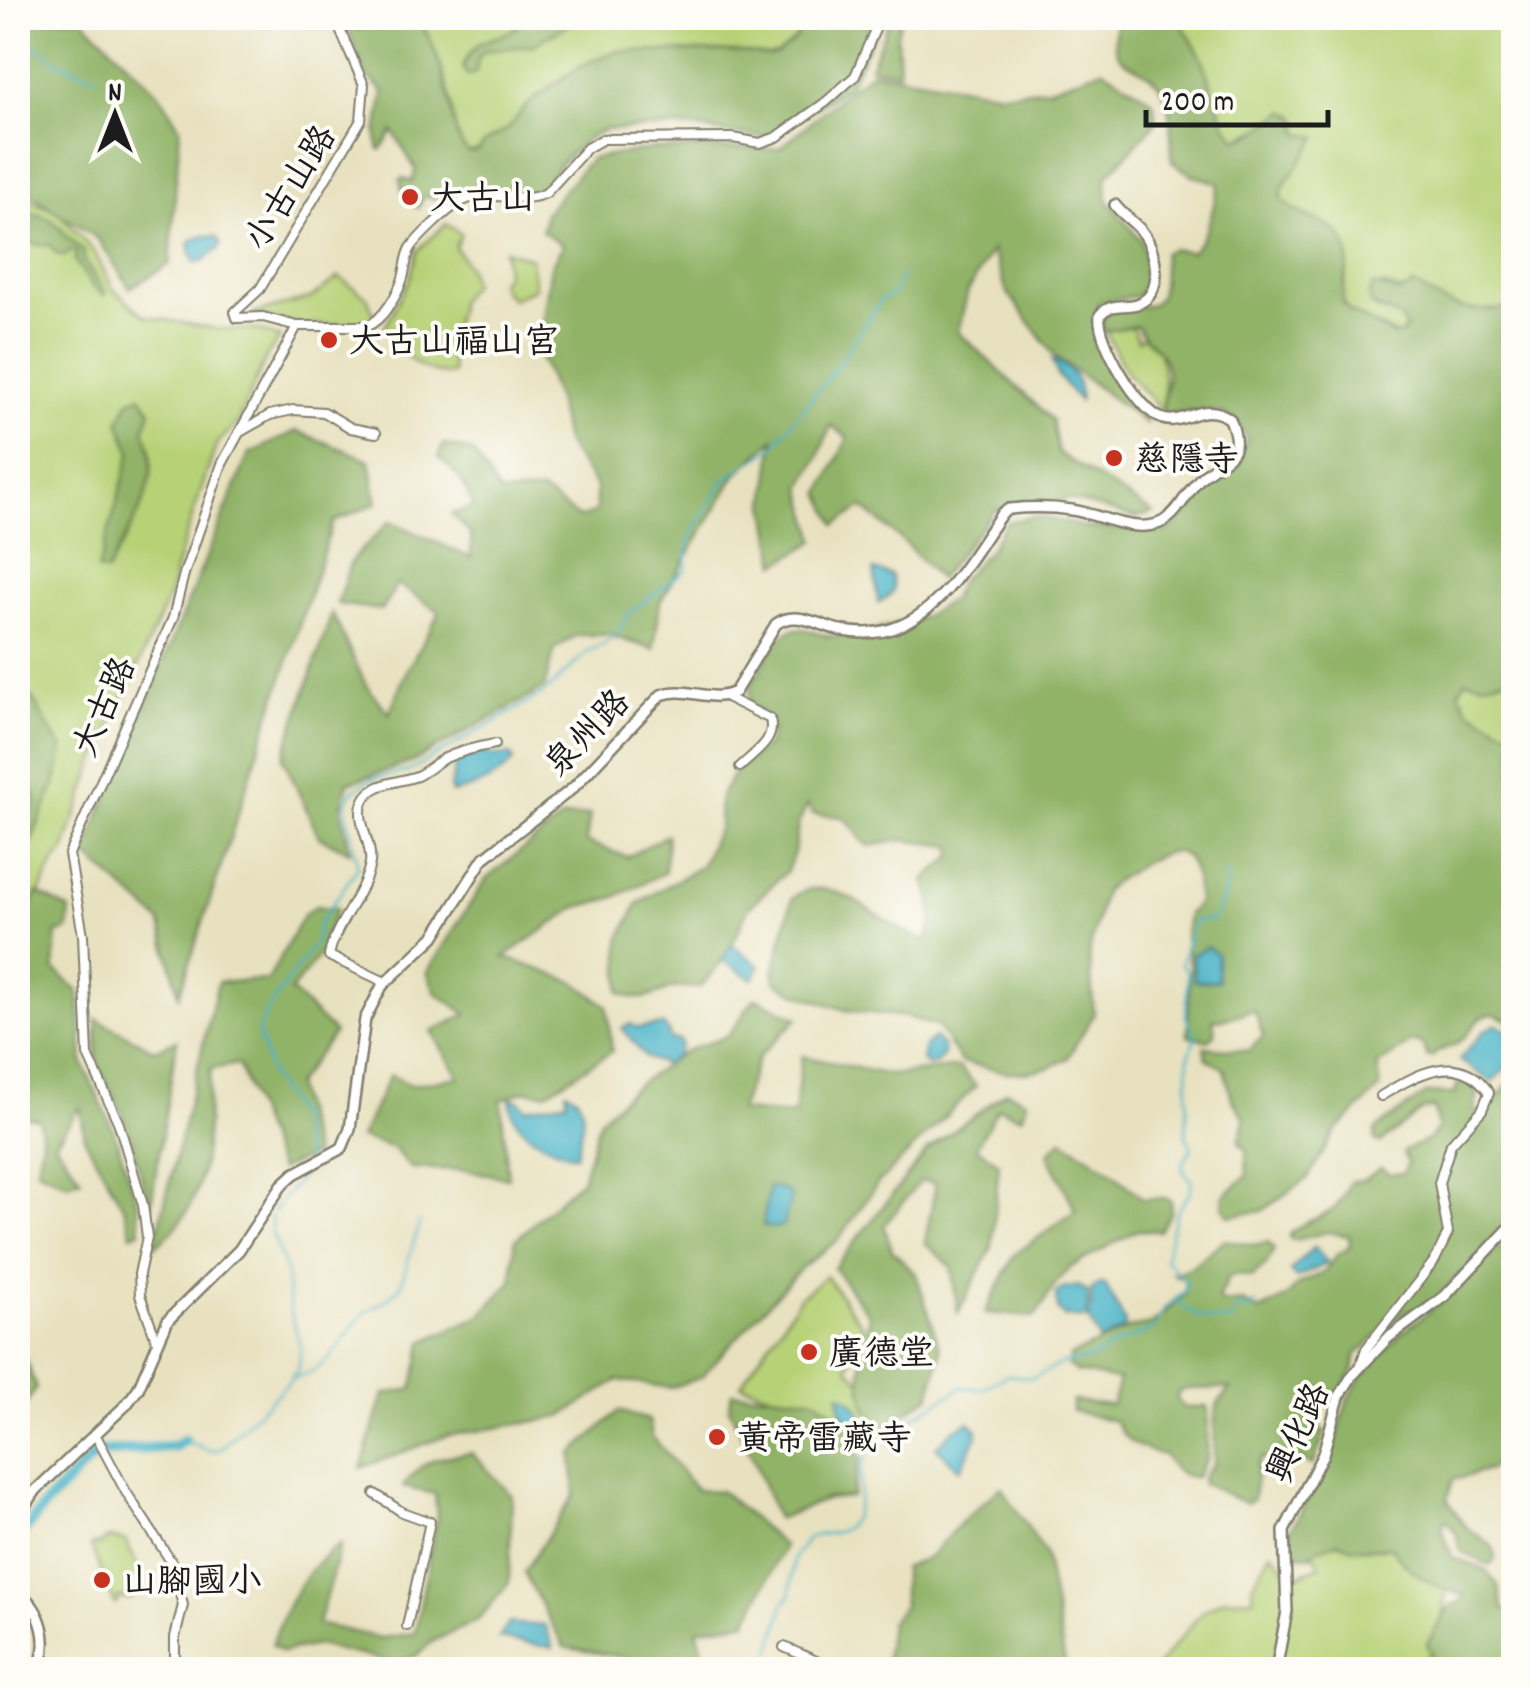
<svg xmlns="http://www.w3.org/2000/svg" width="1531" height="1687" font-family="Dekko,'LXGW WenKai TC',sans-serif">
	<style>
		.green { fill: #b7d177; stroke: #6a764a; stroke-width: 2.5 }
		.forest { fill: #91b368; stroke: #566842; stroke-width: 2.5 }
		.water { fill: #49b4c7; stroke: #326872; stroke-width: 2.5 }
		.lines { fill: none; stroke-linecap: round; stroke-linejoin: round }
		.stream { stroke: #49b4c7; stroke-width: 2.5 }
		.river { stroke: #49b4c7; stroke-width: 11 }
		.minor-casing { stroke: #827e6e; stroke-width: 12 }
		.tertiary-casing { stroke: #827e6e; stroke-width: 14 }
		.minor { stroke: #fff; stroke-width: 8 }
		.tertiary { stroke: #fff; stroke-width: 9 }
		.poi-dot { fill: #c8321e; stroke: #fdfcf7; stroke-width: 4 }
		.labels { text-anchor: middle; stroke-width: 8; stroke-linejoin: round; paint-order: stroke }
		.street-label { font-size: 35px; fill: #1c1c1c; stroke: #fdfcf7 }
		.poi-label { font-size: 35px; fill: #1c1c1c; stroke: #fdfcf7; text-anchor: start }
	</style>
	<rect width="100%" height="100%" fill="#fdfcf7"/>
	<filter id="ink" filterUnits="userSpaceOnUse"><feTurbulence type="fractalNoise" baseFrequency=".01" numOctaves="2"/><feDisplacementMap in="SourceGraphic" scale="20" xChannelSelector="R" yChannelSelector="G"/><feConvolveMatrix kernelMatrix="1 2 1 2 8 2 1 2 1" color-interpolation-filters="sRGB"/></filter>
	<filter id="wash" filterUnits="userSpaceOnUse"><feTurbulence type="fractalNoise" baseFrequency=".0048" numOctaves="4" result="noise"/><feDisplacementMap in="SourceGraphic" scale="40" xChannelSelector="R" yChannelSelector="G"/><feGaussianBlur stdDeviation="2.25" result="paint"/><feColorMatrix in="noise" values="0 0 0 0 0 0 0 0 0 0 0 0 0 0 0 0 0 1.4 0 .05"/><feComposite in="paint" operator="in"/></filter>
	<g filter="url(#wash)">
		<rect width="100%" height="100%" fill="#e8e1bf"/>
		<path class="green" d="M 418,18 L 788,18 L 797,38 L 777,54 L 767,56 L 741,52 L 619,51 C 586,58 550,86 524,108 C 519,114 516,121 510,127 C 499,137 486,137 479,150 L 469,153 C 451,138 455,115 449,93 C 441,66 433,41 418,18 Z
			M 1178,18 L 1513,18 L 1513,308 C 1465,313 1456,310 1414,285 L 1401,292 L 1383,285 L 1375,308 L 1401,318 L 1406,329 L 1399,336 L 1349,311 L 1343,303 C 1341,285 1352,266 1347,248 C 1340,218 1296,221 1281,197 L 1283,187 L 1314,139 L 1300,134 L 1294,114 L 1237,139 L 1225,124 L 1202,58 Z
			M 18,196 L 57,211 L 95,253 L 113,289 L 145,316 L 215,329 L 259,330 L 280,338 L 267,356 L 236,425 L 217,443 L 180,553 L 169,596 L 94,765 L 64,851 L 54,863 L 18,940 Z
			M 446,224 L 461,234 L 455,247 L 468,267 L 472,285 L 459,300 L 455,324 L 469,344 L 450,355 L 453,373 C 425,378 397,351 384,328 L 410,278 L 417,251 Z
			M 504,250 L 531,258 L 535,288 L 512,299 L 502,289 L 500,282 L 506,273 Z
			M 339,277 L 367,297 L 376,320 L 366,324 L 298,325 L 252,314 L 311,298 Z
			M 1129,320 L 1138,340 L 1154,331 C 1161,352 1168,389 1161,410 L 1126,372 L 1106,332 Z
			M 1513,640 L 1513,740 L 1486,727 L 1431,673 Z
			M 826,1276 L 863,1327 L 848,1367 L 877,1401 L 860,1442 L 816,1463 L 826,1414 L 741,1384 L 801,1296 Z
			M 1371,1526 L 1446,1590 L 1441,1628 L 1423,1669 L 1154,1670 L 1203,1611 L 1224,1599 L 1254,1598 L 1252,1586 L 1271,1552 L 1294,1577 L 1320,1566 L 1307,1538 Z
			M 108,1538 L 126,1541 L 143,1579 L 139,1594 L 129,1599 L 117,1598 L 118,1603 L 114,1604 L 91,1546 L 96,1543 L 98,1546 Z"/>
		<path class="forest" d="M 18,18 L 82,18 L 161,96 L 180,128 L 170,264 L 130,288 L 98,239 L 22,189 L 18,190 Z
			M 344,18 L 350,19 L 358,30 L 366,24 L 367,18 L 418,18 C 433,41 441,66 448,93 C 455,115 451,138 469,153 L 479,150 C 486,137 499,137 510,127 C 515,121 518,114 524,108 C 550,86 586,58 619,51 L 742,52 L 767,56 L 777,54 L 797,38 L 797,33 L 768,18 L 733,22 L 725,18 L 882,18 L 848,87 L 771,135 L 758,137 L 684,127 L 605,130 L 587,139 L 561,163 L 544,187 L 534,193 L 520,194 L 492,188 L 454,201 L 424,196 L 418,208 L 404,199 L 400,180 L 403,178 L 412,182 L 416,170 L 393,131 L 381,150 L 378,148 L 377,132 L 384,92 L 367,76 Z
			M 512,18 L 580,18 L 534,45 L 485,51 L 478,58 L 476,72 L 468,76 L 463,67 C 477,33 491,44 517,27 Z
			M 890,18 L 901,18 L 897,34 L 899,72 L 870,67 Z
			M 1117,18 L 1178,18 L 1202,58 L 1225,124 L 1237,139 L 1251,135 L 1286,111 L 1298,119 L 1300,134 L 1318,137 L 1283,187 L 1281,197 C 1296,221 1340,218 1347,248 C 1352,266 1341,285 1343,303 L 1349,311 L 1394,336 L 1404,333 L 1406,328 L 1401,318 L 1370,304 L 1369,294 L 1373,285 L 1401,292 L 1414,285 C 1456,310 1465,313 1513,308 L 1513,678 L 1483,683 L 1466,680 L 1459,692 L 1469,710 L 1513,734 L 1513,1025 C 1478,995 1476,1035 1454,1045 C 1445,1050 1441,1047 1433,1056 L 1428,1057 L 1421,1043 L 1411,1042 L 1378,1065 L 1380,1088 L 1336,1131 L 1308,1178 L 1262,1211 L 1229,1216 L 1223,1207 L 1224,1195 L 1247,1176 L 1246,1149 L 1239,1142 L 1245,1118 L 1232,1099 L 1224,1069 L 1206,1058 L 1204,1047 L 1249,1051 L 1263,1036 L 1255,1011 C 1241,1010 1230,1022 1213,1019 L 1215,1034 L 1208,1041 L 1188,1035 L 1190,971 L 1185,935 L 1188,914 L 1198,903 C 1195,861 1188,836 1144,863 C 1130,872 1115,879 1104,891 L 1089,953 L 1094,1014 L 1067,1059 L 1048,1068 L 1027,1072 L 1006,1072 L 961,1062 L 938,1027 L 907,1017 L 845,1010 L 793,992 L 775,981 L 774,971 L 792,899 C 830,862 889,934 926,940 C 938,919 931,901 925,880 L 953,856 L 952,846 L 902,840 L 869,846 C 857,839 856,827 846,820 C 837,813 822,817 812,813 L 808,805 L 798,824 L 794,853 L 787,871 L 748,908 L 728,955 L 701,986 C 691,988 676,986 667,990 C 651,997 636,1003 620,992 L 620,940 L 638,903 L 701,866 L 719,827 L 720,797 L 736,770 L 767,746 L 773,727 L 769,718 L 753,705 L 749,696 L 751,685 L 778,639 L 791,630 L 804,629 L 828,636 L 858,635 L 925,616 L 952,599 L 960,580 L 989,550 L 1006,522 L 1036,516 L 1086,527 L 1167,532 C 1196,504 1228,477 1247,440 C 1232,403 1201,411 1168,414 L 1163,411 C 1164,391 1174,370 1159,352 C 1151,343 1142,338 1137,326 L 1103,331 L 1102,318 L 1106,311 C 1160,301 1163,317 1163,253 L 1172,249 L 1191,252 C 1208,237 1214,206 1219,183 L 1194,176 L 1172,162 C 1172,146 1171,104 1163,91 C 1139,53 1106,77 1117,18 Z
			M 1103,69 L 1153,101 L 1156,122 L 1106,178 L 1107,200 L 1141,240 L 1149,279 L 1138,296 L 1098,302 L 1095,345 L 1147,424 L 1054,355 L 1007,292 L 992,250 L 968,291 L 958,332 L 1052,420 L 1058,453 L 1153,513 L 1135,518 L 1069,499 L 995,510 L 939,579 L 903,541 L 862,507 L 836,525 L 821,493 L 848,438 L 831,425 L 819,456 L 802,487 L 816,541 L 777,564 L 766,504 L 774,439 L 736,475 L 660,602 L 654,649 L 608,635 L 577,635 L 555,649 L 544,688 L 412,762 L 348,783 L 341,809 L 350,852 L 319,837 L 283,758 L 332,613 L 366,685 L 389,713 L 407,670 L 440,612 L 397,584 L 382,610 L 337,604 L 351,561 L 390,521 L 471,558 L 471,534 L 451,514 L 474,507 L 461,479 L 439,457 L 443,444 L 473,452 L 500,494 L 542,491 L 579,518 L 596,512 L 596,487 L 565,442 L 557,401 L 538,350 L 551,266 L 563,245 L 542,231 L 545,213 L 590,159 L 652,149 L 780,148 L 872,71 L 1001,93 L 1049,88 Z
			M 18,212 C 61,214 54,228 84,252 L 84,260 L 106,293 L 104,295 L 93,287 L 75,261 L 76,252 L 72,250 L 65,256 L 56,254 L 50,245 L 37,245 L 18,238 Z
			M 140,395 L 151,410 L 144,431 C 169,477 128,530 107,572 L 98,570 L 131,452 L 119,421 L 129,401 Z
			M 296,431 L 370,460 L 377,503 L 333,522 L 179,995 L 160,921 L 84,853 L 249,454 Z
			M 18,681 C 36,697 45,727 62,747 C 61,785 38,816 28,852 L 22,848 L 21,819 L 35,809 C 36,790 30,783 18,771 Z
			M 590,815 L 586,842 L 627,857 L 667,835 L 665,872 L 613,898 L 577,907 L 504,957 L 575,982 L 607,1006 L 612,1051 L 546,1093 L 524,1091 L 501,1100 L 508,1178 L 466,1170 L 411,1168 L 392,1147 L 360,1138 L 390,1075 L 410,1085 L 459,1077 L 432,1032 L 467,1014 L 436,993 L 427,972 L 486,879 L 562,818 Z
			M 38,893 L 70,910 L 68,930 L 57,933 L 54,969 L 79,992 L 83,1064 L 113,1129 L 137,1201 L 140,1232 L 132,1235 L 124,1208 L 85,1139 L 80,1107 L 55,1143 L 81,1178 L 68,1183 L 37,1169 L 42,1139 L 39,1119 L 20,1116 L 18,1119 L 18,925 Z
			M 316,906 L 337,909 L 320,954 L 291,991 L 334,1033 L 295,1085 L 314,1155 L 279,1170 L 238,1064 L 211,1069 C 203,1135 215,1205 154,1247 L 218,982 L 268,980 L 304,914 Z
			M 755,998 L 798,1018 L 759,1056 L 739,1111 L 794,1115 L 802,1056 L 890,1075 L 959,1067 L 976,1086 L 879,1182 L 838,1240 L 801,1268 L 701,1377 L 671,1388 L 618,1380 L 561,1417 L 446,1436 L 361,1468 L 384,1394 L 413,1389 L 423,1342 L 481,1315 L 512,1281 L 515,1240 L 582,1179 L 600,1119 L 633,1088 L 685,1051 L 728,1036 Z
			M 97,1019 L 155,1050 L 177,1040 L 150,1210 L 127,1123 L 97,1064 Z
			M 1469,1076 L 1479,1087 L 1474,1111 L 1483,1114 L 1513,1079 L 1513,1215 L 1500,1234 L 1426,1309 L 1405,1312 L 1356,1355 L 1354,1369 L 1332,1405 L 1310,1408 L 1310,1419 L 1325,1433 L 1313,1465 L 1294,1457 L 1276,1464 L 1262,1457 L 1258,1464 L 1253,1499 L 1247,1503 C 1230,1499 1219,1488 1203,1484 L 1202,1478 L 1214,1464 L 1215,1415 L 1218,1404 L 1230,1388 L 1186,1389 L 1177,1394 L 1178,1401 L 1185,1408 L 1206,1406 L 1208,1409 L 1207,1459 L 1196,1477 C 1181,1478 1171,1468 1164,1455 C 1143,1450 1123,1442 1115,1421 L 1072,1411 L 1072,1401 L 1112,1405 L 1119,1380 L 1076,1372 L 1068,1366 L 1070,1356 L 1130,1328 L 1152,1324 L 1186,1293 L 1184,1279 L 1173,1274 L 1190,1268 L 1224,1240 L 1254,1245 L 1268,1242 L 1274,1249 L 1267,1263 L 1252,1277 L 1236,1274 L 1227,1278 L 1225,1287 L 1218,1296 L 1223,1303 L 1243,1302 L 1260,1311 L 1287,1297 L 1297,1285 L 1325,1272 L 1337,1255 L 1350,1247 L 1349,1236 L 1327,1232 L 1295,1240 L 1290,1239 L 1290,1234 C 1316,1210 1334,1225 1350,1182 L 1365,1179 L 1381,1168 L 1389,1174 L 1403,1173 L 1408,1163 L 1403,1154 L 1405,1150 L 1428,1140 L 1438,1128 L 1434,1108 L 1422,1110 L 1380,1143 L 1375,1141 L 1375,1130 L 1427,1093 L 1455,1094 L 1459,1079 Z
			M 1007,1091 L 1027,1101 L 1022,1117 L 998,1108 L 976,1147 L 999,1163 L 992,1247 L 958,1313 L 951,1266 L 925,1243 L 936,1183 L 920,1181 L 884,1226 L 892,1250 L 916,1274 L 941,1352 L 930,1396 L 880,1430 C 851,1398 862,1355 869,1315 L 834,1268 L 928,1150 Z
			M 1062,1139 L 1111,1171 L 1143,1199 L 1165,1198 L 1171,1201 L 1171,1212 L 1159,1231 L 1138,1230 L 1071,1267 L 1056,1283 L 1035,1317 L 985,1313 L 1015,1254 L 1076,1211 L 1048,1154 Z
			M 1513,1239 L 1513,1459 L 1508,1462 L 1500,1458 L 1489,1470 L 1453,1480 L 1447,1499 C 1454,1507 1458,1520 1465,1526 C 1477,1538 1507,1546 1490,1566 L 1461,1551 L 1457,1534 L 1445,1519 L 1442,1528 L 1452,1557 L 1485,1570 L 1498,1585 L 1503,1609 L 1513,1611 L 1513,1669 L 1433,1669 L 1432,1653 L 1427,1644 L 1450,1606 L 1463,1600 L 1464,1595 C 1434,1589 1409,1572 1391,1548 L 1353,1548 L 1338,1542 L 1314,1551 L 1312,1556 L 1296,1555 L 1290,1547 L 1290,1531 L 1331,1457 L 1347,1401 L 1361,1377 L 1401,1333 L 1460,1287 L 1481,1262 Z
			M 18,1356 L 26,1360 L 36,1388 L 18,1417 L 20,1386 Z
			M 732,1392 L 814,1398 L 839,1415 L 860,1458 L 852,1497 L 827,1499 L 777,1519 L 752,1456 L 729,1408 Z
			M 619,1411 L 649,1420 L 652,1436 L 696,1490 L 721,1491 L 784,1546 L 747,1621 L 697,1629 L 708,1669 L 689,1669 L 564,1647 L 524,1572 L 575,1494 L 572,1454 Z
			M 472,1453 L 512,1496 L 509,1583 L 478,1620 L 433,1641 L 416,1656 L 394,1663 L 317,1645 L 282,1652 L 272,1645 C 285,1605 305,1566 341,1544 L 318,1624 L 381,1638 L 415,1633 L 437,1517 L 435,1494 L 403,1487 C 420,1459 441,1456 472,1453 Z
			M 1001,1487 L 1045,1553 L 1066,1669 L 884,1669 L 890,1623 L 903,1605 L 903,1568 L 931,1556 L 959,1524 Z"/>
		<path class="water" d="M 204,236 L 216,236 L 221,244 L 218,250 L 201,262 L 193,261 L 189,245 L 192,240 Z
			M 1052,359 C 1071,367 1082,380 1079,401 L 1058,376 Z
			M 874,570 L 891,575 C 896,591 893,595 878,603 Z
			M 486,752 L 494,756 L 511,755 L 513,761 C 501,778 473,789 452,793 L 450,788 L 458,756 Z
			M 732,944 L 760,966 L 753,979 L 722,960 Z
			M 1207,947 L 1217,954 L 1218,981 L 1195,981 L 1192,955 Z
			M 631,1024 L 637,1028 L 663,1025 L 669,1032 L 670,1040 L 679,1040 L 681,1044 L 676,1056 L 665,1065 L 645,1057 L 622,1028 Z
			M 1497,1024 L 1513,1033 L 1513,1063 L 1492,1082 L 1459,1060 L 1483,1032 Z
			M 934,1038 L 943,1046 L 943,1057 L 935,1064 L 927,1065 L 922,1060 L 925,1046 Z
			M 566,1091 C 593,1099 580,1134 576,1155 C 550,1151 506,1128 511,1098 L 520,1101 L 526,1108 L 567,1101 Z
			M 769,1187 L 784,1190 L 791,1197 L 783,1225 L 775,1228 L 763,1226 Z
			M 1314,1247 L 1328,1263 L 1296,1278 L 1290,1271 Z
			M 1100,1284 L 1105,1284 L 1125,1322 L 1124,1329 L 1100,1341 L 1089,1320 L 1092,1289 Z
			M 1079,1286 L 1088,1292 L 1086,1319 L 1065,1317 L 1058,1310 L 1056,1293 L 1062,1289 Z
			M 839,1394 C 851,1398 859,1406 862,1419 L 853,1429 L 841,1411 Z
			M 969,1422 L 977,1430 L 977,1436 L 960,1470 L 936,1447 L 954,1430 Z
			M 509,1623 L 545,1626 L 553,1648 L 499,1638 Z"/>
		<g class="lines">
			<path class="stream" d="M 18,32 L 56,61 L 96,77
				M 307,1162 L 297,1116 L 270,1075 L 258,1030 L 271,1005 L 316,941 L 319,924 L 358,867 L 345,808 L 350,793 L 371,779 L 409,771 L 544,693 L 589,651 L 606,643 L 621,628 L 627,615 L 685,570 L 690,537 L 724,480 L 771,449 L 836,368 L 881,300 L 893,294 L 901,275
				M 273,1211 L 305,1172
				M 1176,1298 C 1192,1318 1207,1321 1232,1321 L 1238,1306 L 1248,1310 L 1256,1304
				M 291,1379 L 312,1372 L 329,1359 L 363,1314 L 386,1300 L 400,1287 L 420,1222
				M 184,1440 L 211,1451 L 220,1449 L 289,1382 L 299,1367 L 301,1347 L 290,1310 L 286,1271 L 272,1232 L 271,1216
				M 766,1670 L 784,1604 L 790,1595 L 794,1557 L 808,1538 C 820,1532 835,1536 845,1528 C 870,1507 851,1469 871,1448 C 887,1430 940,1402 962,1387 L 982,1389 L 1007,1375 L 1033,1378 L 1063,1363 L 1091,1359 L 1115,1345 L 1154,1329 L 1164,1309 L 1186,1290 L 1186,1282 L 1165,1259 L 1176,1213 L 1190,1192 L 1192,1181 L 1183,1171 L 1183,1163 L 1192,1148 L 1186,1136 L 1189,1055 L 1196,1037 L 1186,1017 L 1188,974 L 1181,963 L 1195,920 L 1213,920 L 1225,895 L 1226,874"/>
			<path class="river" d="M 18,1539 L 44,1506 L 96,1453 L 175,1446 L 184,1440"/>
		</g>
	</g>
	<g filter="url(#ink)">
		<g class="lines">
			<g class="minor-casing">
				<path id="minor" d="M 297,326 L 263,317 L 237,318 L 235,312 L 260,289 L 361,120 L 364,85 L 335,18
					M 240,432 L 270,415 L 293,410 L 324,412 L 351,428 L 376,433
					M 726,697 L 770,719 C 776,741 755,752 740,767
					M 385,982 L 329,956 C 335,922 364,897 370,863 C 373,844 355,820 363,802 C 371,782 398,783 417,776 C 426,772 434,764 443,759 C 460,751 477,747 495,744
					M 157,1342 L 140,1295 L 139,1274 L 147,1237 L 143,1205 L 119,1124 L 88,1055 L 83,935 L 69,854 L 173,618 L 184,574 L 222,464 L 287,345 L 297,326 L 367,326 C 383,320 398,294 403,278 C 406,268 406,256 411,248 C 418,237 445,212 456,205 C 485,184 518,207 546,193 L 587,148 L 603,139 L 733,138 L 760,143 L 777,137 L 826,102 L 855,76 L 880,18
					M 1360,1367 L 1366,1349 L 1435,1260 L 1448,1233 L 1439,1183 L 1451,1144 L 1482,1110 L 1489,1093 C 1460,1048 1415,1075 1381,1096
					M 95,1434 L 126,1492 L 172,1563 L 183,1605 L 175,1637 L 175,1670
					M 375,1494 L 402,1512 L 430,1522 L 407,1626
					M 784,1647 L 837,1670
					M 42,1661 L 66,1670"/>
			</g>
			<g class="tertiary-casing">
				<path id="tertiary" d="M 18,1517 L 36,1490 L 126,1405 L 138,1389 L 168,1320 L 239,1250 L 282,1185 L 294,1174 L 342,1148 L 350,1129 L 365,1019 L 382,986 L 434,937 L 483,859 L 573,788 L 661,695 C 686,685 711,704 735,692 L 776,624 C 796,609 820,626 843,631 C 861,634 880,634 897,627 C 945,609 974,552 1002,513 L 1009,509 C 1029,507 1051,507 1072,510 C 1099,514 1137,536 1164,521 C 1181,511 1189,486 1205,474 C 1230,454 1244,454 1230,419 C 1203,399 1185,426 1163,419 C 1139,412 1096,339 1100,315 C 1111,302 1123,308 1137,304 C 1165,295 1157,251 1143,233 C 1135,222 1123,216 1115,205
					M 18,1592 C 42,1609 52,1643 37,1670
					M 1276,1670 L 1287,1611 L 1284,1531 L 1323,1454 L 1339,1397 L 1352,1376 L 1388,1338 L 1445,1296 L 1514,1223"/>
			</g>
			<use href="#minor" class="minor"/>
			<use href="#tertiary" class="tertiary"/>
		</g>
	</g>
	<g class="poi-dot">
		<circle cx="410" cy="197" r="10"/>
		<circle cx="329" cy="340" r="10"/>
		<circle cx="1114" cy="458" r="10"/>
		<circle cx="809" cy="1352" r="10"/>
		<circle cx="717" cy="1437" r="10"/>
		<circle cx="102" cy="1580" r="10"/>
	</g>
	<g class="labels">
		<g class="street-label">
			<text transform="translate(289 187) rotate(-58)" y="12">小古山路</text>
			<text transform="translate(103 706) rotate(-66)" y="12">大古路</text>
			<text transform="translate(586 732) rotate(-46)" y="12">泉州路</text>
			<text transform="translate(1297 1432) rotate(-66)" y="12">興化路</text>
		</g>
		<g class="poi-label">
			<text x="430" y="209">大古山</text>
			<text x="349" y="352">大古山福山宮</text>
			<text x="1134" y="470">慈隱寺</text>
			<text x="829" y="1364">廣德堂</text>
			<text x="737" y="1449">黃帝雷藏寺</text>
			<text x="122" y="1592">山腳國小</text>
		</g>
	</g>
	<rect width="1531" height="1687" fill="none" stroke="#fdfcf7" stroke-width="60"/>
	<g transform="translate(115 115)" stroke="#fdfcf7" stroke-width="8" paint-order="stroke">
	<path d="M0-8L18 38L0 25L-18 38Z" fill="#1c1c1c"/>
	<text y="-15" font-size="28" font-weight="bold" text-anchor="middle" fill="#1c1c1c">N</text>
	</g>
	<path d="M1146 110v15h182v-15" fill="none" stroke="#1c1c1c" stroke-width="5"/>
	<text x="1161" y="110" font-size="30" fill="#1c1c1c" stroke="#fdfcf7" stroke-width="8" paint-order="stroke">200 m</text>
</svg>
